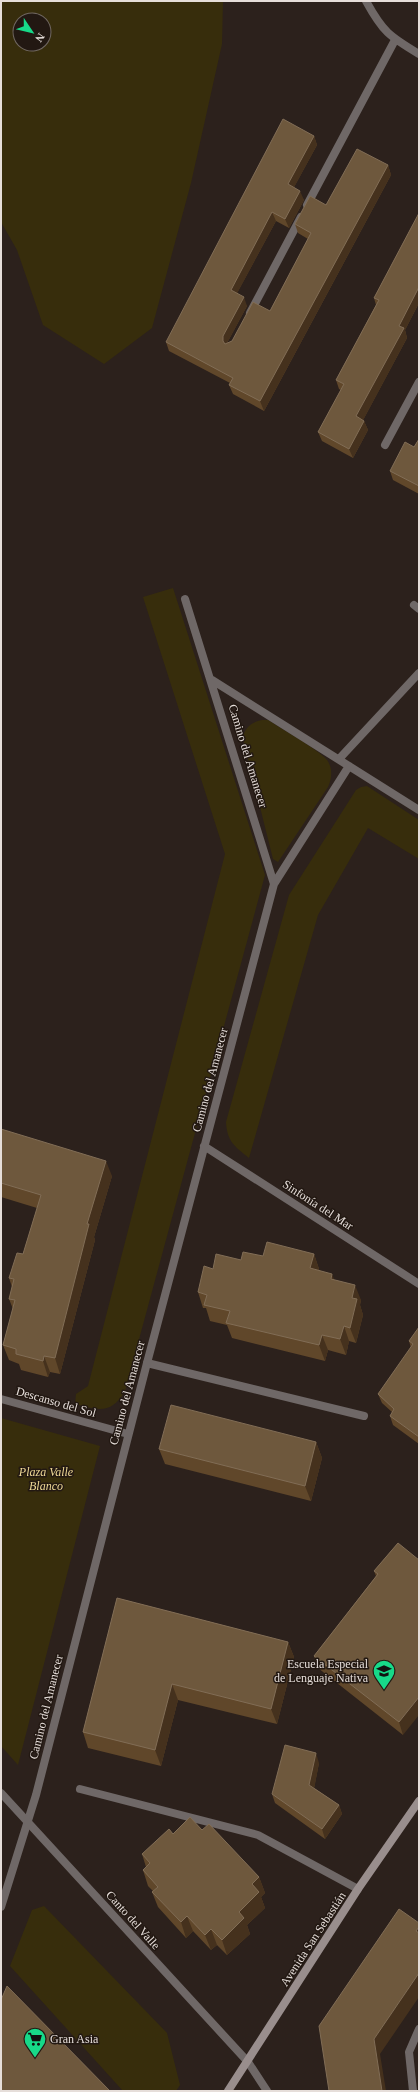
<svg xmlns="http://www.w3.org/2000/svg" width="420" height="2092" font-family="Georgia,serif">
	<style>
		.green { fill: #372d0c; fill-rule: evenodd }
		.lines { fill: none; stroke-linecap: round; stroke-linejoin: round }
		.service { stroke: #6f6867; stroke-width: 8 }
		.minor { stroke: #6f6867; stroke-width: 8 }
		.tertiary { stroke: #6f6867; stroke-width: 8 }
		.secondary { stroke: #998e8d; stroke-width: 8 }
		.wall { fill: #60472a }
		.shaded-wall { fill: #45311d }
		.building { fill: #6e583d; stroke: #816d56 }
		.labels { text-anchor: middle; stroke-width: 3; stroke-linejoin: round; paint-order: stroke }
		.street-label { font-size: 12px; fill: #e6deda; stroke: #221812 }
		.park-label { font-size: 12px; font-style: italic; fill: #eed895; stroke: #221812 }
		.poi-label { font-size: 12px; fill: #e6deda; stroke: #221812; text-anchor: end }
	</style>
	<rect width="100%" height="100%" fill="#2c211c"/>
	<path class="green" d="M 1,1 L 223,1 L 222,44 L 191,183 L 152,328 L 104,364 L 43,325 L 17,250 L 1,222 ZM 20,20 L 44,20 L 44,44 L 20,44 Z
		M 173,588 L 265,875 L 125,1391 C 111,1415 98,1410 75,1404 L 76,1394 L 88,1386 L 225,854 L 143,597 Z
		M 262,720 L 268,720 C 281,729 318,749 327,760 C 333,768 332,778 328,787 L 278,862 L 273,859 L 243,739 C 244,728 251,722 262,720 Z
		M 367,786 L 419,820 L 419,859 L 368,828 L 318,915 L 249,1158 C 234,1146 227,1141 226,1122 L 289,895 L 356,790 L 361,787 Z
		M 1,1418 L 100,1446 L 18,1765 L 1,1746 Z
		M 44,1906 L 167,2033 L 180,2085 L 176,2091 L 123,2091 L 10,1966 L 32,1910 Z"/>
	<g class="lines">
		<path class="service" d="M 147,1363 L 364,1416
			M 80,1789 L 258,1835 L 358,1889"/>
		<path class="minor" d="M 366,1 C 383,32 389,36 419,54
			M 307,205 L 395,40
			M 250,313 L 301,217
			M 385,445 L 419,382
			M 185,599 L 274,884
			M 414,605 L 419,609
			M 212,680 L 419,810
			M 339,759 L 419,673
			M 204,1146 L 419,1284
			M 1,1399 L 128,1434
			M 1,1907 L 36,1795 L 147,1363 L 274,884 L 349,766
			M 413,2091 L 409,2052 L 419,2029"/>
		<path class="tertiary" d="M 1,1793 L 248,2062 L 267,2091"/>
		<path class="secondary" d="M 228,2091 L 358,1889 L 419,1801"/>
	</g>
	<path class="wall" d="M 314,136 L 317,145 L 294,187 L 304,200 L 289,228 L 276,221 L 237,293 L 247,306 L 227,343 L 232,341 L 270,311 L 308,239 L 298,233 L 295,224 L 388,165 L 391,175 L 264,411 L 233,394 L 229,385 L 230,383 L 169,351 L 166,342 Z
		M 419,213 L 419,303 L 405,330 L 407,338 L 363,420 L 364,421 L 368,430 L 353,458 L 322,441 L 318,432 L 341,390 L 339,389 L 336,380 L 376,305 L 374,298 Z
		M 419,439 L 419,494 L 393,480 L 390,471 L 414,447 Z
		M 1,1129 L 112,1176 L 94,1237 L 95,1240 L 60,1374 L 50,1372 L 48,1377 L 21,1370 L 19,1364 L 9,1360 L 3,1345 L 13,1309 L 9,1299 L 12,1287 L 9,1278 L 23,1254 L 37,1208 L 1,1197 Z
		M 314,1254 L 319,1269 L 319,1270 L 361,1300 L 360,1305 L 363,1315 L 356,1343 L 349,1341 L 346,1355 L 328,1350 L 325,1361 L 232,1338 L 227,1325 L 210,1321 L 206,1308 L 203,1308 L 198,1292 L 213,1269 L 241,1260 L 263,1256 Z
		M 419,1327 L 419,1444 L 393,1425 L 390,1416 L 392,1412 L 382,1403 L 378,1394 L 411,1348 L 409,1341 Z
		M 316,1442 L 322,1458 L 311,1501 L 165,1464 L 159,1449 Z
		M 398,1543 L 403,1735 L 318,1668 L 314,1656 L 376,1576 L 374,1571 Z
		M 117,1598 L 288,1642 L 294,1657 L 277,1724 L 178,1700 L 161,1766 L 88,1748 L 83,1732 Z
		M 319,1763 L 314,1788 L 339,1805 L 342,1814 L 325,1839 L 275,1803 L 272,1794 Z
		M 202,1830 L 259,1877 L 265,1893 L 261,1897 L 265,1908 L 247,1925 L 250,1934 L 227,1955 L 217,1945 L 211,1950 L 193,1931 L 186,1938 L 158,1907 L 152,1892 L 153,1891 L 148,1886 L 143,1870 L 146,1867 L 142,1854 L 173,1834 Z"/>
	<path class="shaded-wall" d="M 314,136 L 317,145 L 291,193 L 288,184 Z
		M 388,165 L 391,175 L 264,411 L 260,401 Z
		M 300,191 L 304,200 L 289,228 L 285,219 Z
		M 272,212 L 276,221 L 234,299 L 231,290 Z
		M 419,287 L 419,303 L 405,330 L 407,338 L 360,426 L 356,416 L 399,326 Z
		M 244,297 L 247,306 L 226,345 L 223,341 L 223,336 Z
		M 364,421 L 368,430 L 353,458 L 349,449 Z
		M 106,1161 L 112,1176 L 94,1237 L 95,1240 L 60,1374 L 55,1358 L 87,1224 Z
		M 314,1254 L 319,1269 L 316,1284 L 310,1268 Z
		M 332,1274 L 338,1289 L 331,1279 Z
		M 355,1285 L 361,1300 L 360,1305 L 363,1315 L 356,1343 L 350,1328 L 352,1298 Z
		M 344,1326 L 349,1341 L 346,1355 L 340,1339 Z
		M 322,1335 L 328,1350 L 325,1361 L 319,1345 Z
		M 44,1356 L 50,1372 L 48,1377 L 43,1361 Z
		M 316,1442 L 322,1458 L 311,1501 L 305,1486 Z
		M 288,1642 L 294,1657 L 277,1724 L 271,1709 Z
		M 172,1684 L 178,1700 L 161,1766 L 155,1750 Z
		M 419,1697 L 419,1715 L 403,1735 L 399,1722 Z
		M 316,1753 L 319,1763 L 313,1795 L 309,1785 Z
		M 339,1805 L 342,1814 L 325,1839 L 322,1829 Z
		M 259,1877 L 265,1893 L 261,1897 L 265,1908 L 247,1925 L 250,1934 L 227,1955 L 222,1940 L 252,1884 Z
		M 187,1916 L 193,1931 L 186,1938 L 181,1922 Z
		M 419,1927 L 419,1940 L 416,1931 Z
		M 211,1929 L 217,1945 L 211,1950 L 205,1935 Z
		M 419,1973 L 419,1997 L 380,2054 L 386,2091 L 382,2091 L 374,2039 Z"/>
	<path class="building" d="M 283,119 L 314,136 L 288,184 L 300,191 L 285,219 L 272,212 L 231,290 L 244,297 L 223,336 L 223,341 L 225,344 L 232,341 L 253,302 L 270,311 L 311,233 L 295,224 L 310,196 L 326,205 L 357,149 L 388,165 L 260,401 L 229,385 L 233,378 L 166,342 Z
		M 419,213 L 419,287 L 399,326 L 404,328 L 356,416 L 364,421 L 349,449 L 318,432 L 344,384 L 336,380 L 379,300 L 374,298 Z
		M 419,439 L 419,486 L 390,471 L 405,442 L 414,447 Z
		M 1,1129 L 106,1161 L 87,1224 L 89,1224 L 55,1358 L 44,1356 L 43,1361 L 16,1354 L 16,1349 L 3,1345 L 15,1300 L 9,1299 L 14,1279 L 9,1278 L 17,1253 L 23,1254 L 41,1195 L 1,1183 Z
		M 267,1242 L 314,1254 L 310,1268 L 332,1274 L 331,1279 L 355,1285 L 352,1298 L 357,1299 L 350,1328 L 344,1326 L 340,1339 L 322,1335 L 319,1345 L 226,1323 L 230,1311 L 204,1305 L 207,1295 L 198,1292 L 204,1266 L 213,1269 L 216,1254 L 241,1260 L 243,1252 L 263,1256 Z
		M 419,1327 L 419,1437 L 390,1416 L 394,1409 L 378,1394 L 413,1344 L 409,1341 Z
		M 171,1405 L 316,1442 L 305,1486 L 159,1449 Z
		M 398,1543 L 419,1560 L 419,1697 L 399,1722 L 314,1656 L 378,1574 L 374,1571 Z
		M 117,1598 L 288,1642 L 271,1709 L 172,1684 L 155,1750 L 83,1732 Z
		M 285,1745 L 316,1753 L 309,1785 L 339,1805 L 322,1829 L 272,1794 Z
		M 190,1817 L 202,1830 L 209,1824 L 259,1877 L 252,1884 L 259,1892 L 239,1912 L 244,1918 L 222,1940 L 211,1929 L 205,1935 L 187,1916 L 181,1922 L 152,1892 L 158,1887 L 143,1870 L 150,1863 L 142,1854 L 169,1829 L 173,1834 Z
		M 399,1909 L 419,1923 L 419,1927 L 416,1931 L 419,1933 L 419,1973 L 374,2039 L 382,2091 L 329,2091 L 319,2026 Z
		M 7,1986 L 110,2091 L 1,2091 L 1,2000 Z"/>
	<defs>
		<g id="school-pin" transform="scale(1.15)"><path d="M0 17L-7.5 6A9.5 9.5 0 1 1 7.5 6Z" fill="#17d989" stroke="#221812"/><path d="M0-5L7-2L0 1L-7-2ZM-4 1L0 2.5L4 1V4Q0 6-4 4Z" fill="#111"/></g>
		<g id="supermarket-pin" transform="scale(1.15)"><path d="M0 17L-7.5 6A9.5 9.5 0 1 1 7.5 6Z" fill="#17d989" stroke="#221812"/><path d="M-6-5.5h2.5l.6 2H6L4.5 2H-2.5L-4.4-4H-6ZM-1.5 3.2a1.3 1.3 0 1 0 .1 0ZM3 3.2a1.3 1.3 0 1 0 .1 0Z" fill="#111"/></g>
	</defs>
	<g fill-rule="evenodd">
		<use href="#school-pin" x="384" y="1671"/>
		<use href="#supermarket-pin" x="35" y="2039"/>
	</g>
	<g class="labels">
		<g class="street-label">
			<text transform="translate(248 756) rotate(73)" y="4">Camino del Amanecer</text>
			<text transform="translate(210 1080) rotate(-75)" y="4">Camino del Amanecer</text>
			<text transform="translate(318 1205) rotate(33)" y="4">Sinfonía del Mar</text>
			<text transform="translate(127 1393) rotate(-75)" y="4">Camino del Amanecer</text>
			<text transform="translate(56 1402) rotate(16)" y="4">Descanso del Sol</text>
			<text transform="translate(46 1707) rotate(-76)" y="4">Camino del Amanecer</text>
			<text transform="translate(133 1920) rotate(48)" y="4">Canto del Valle</text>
			<text transform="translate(313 1939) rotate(-57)" y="4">Avenida San Sebastián</text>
		</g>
		<g class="park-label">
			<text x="46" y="1476">Plaza Valle<tspan x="46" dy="14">Blanco</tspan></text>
		</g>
		<g class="poi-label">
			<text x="368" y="1668">Escuela Especial<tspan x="368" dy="14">de Lenguaje Nativa</tspan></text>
			<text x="50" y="2043" text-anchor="start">Gran Asia</text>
		</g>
	</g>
	<rect width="420" height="2092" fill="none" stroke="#e6deda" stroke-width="4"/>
	<g transform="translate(32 32) rotate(125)"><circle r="19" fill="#221812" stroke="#706762"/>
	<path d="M0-3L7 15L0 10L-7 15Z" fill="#17d989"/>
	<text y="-6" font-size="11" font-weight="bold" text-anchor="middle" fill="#e6deda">N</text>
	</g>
</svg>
